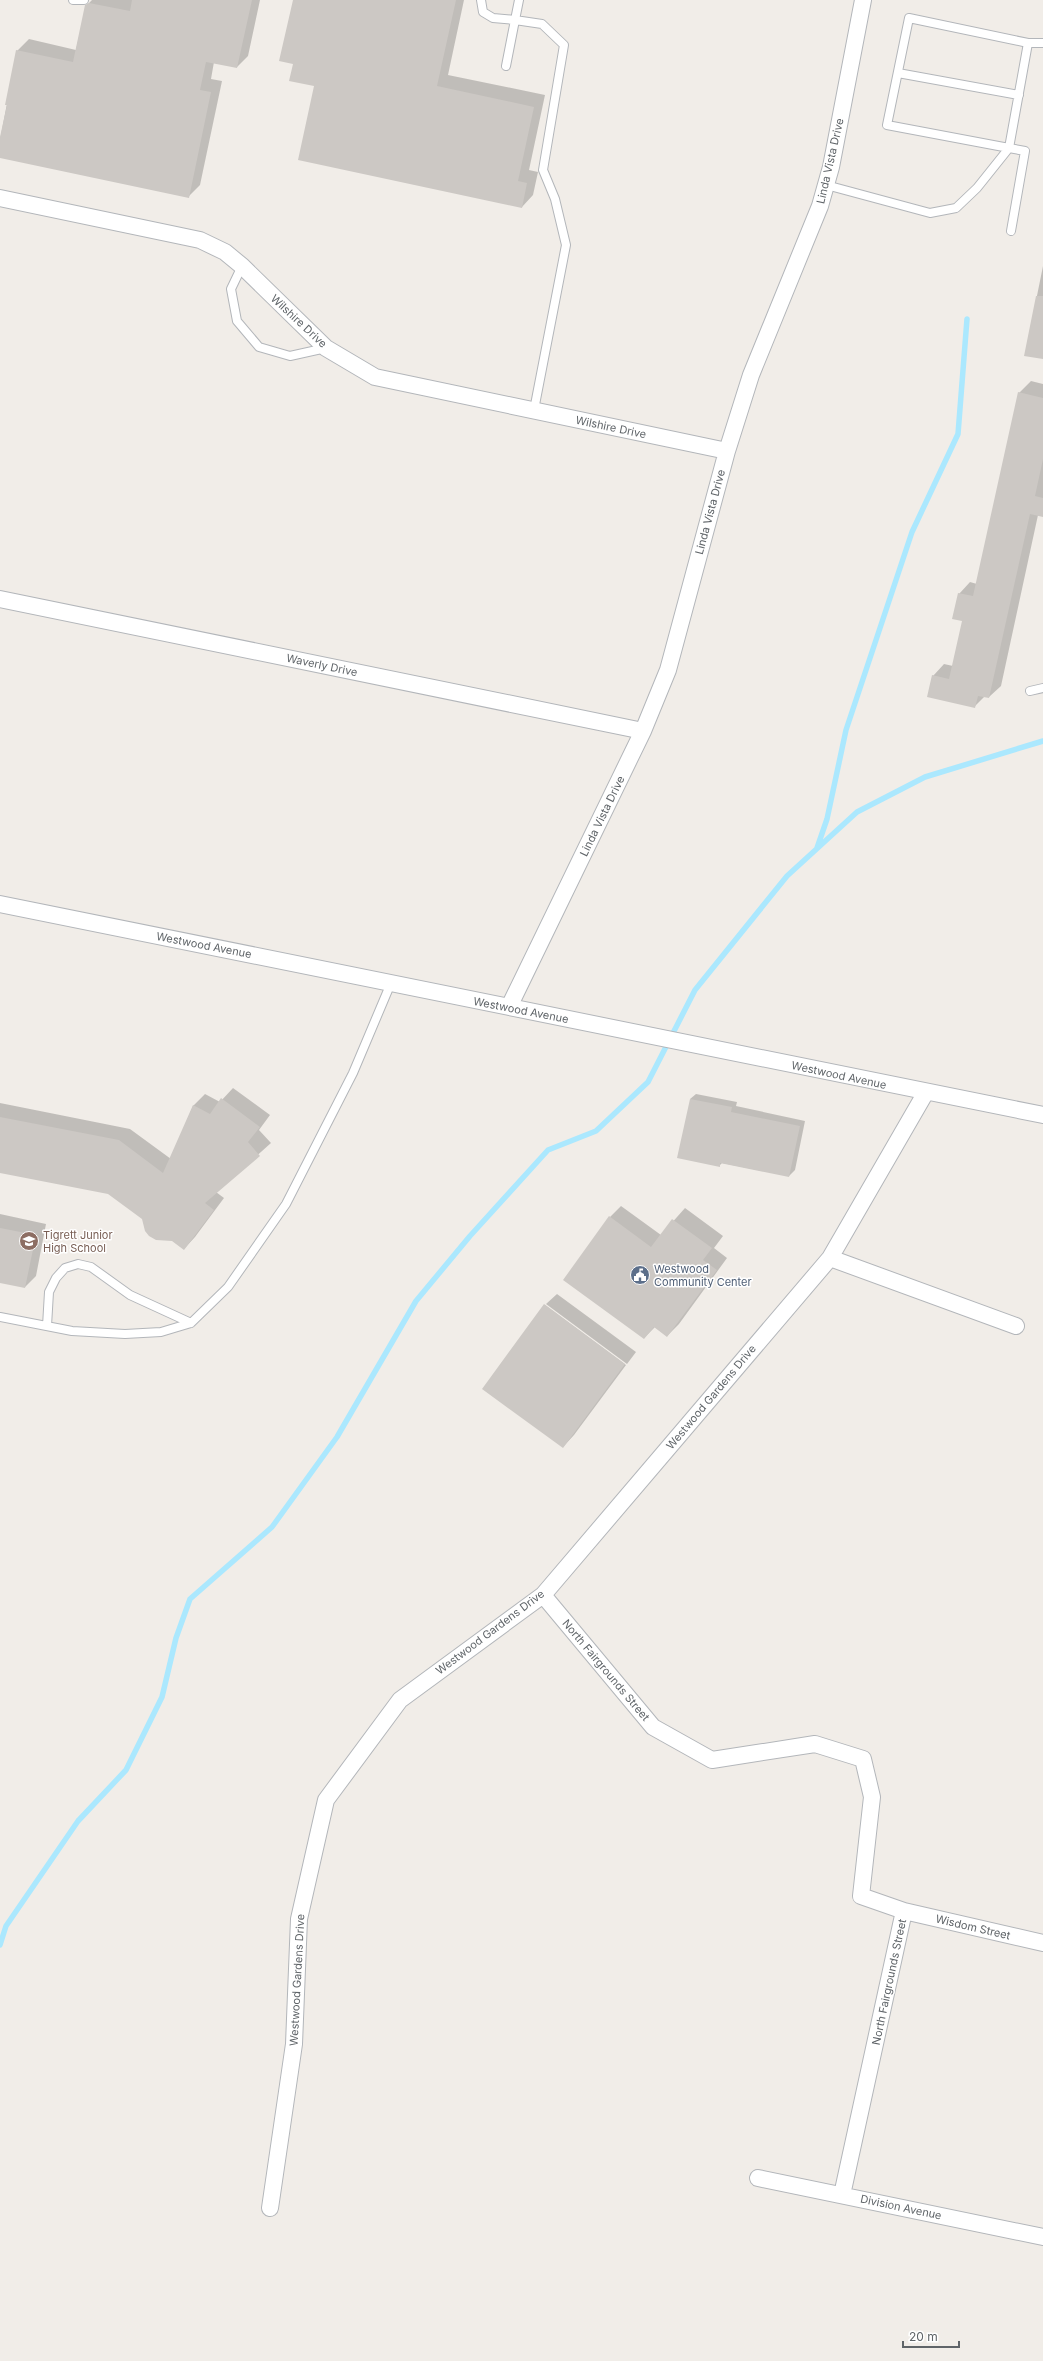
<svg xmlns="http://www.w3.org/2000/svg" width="1043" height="2361" font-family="Inter,sans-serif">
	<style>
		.shadow { fill: #0003 }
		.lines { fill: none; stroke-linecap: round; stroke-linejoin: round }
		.stream { stroke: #abe8fe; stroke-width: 5.5 }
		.building { fill: #ccc8c4 }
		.lane-casing { stroke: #b3b6ba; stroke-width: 10 }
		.street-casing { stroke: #b3b6ba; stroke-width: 18 }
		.lane { stroke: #fff; stroke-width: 8 }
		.street { stroke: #fff; stroke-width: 16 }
		.labels { text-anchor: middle; stroke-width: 3; stroke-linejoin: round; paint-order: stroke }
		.street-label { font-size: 11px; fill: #5f6468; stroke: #fff }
		.education-label { font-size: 11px; fill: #785e54; stroke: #fff; text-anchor: start }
		.service-label { font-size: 11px; fill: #4e5e75; stroke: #fff; text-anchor: start }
	</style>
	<rect width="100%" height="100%" fill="#f1ede8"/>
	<path class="shadow" d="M 92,0 L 260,0 L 248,56 L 237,67 L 214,62 L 211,79 L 222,81 L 200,185 L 188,197 L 0,157 L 0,140 L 17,51 L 29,39 L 76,50 L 86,6 Z
		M 294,0 L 464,0 L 448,75 L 545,95 L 529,170 L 538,172 L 533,195 L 522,207 L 315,85 L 294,63 Z
		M 1043,266 L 1043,358 L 1025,355 Z
		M 1031,381 L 1043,384 L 1043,516 L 1038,515 L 1001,686 L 989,697 L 985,696 L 974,707 L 933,676 L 944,664 L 953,666 L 964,620 L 959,594 L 970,582 L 977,584 L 1019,393 Z
		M 233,1088 L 270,1115 L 259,1130 L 271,1143 L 216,1192 L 224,1198 L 195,1237 L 184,1249 L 109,1193 L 0,1172 L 0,1103 L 130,1129 L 171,1159 L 193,1106 L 205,1094 L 220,1102 Z
		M 696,1094 L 737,1102 L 736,1106 L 805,1121 L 795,1170 L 789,1176 L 722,1163 L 719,1166 L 690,1099 Z
		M 621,1206 L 661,1235 L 685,1208 L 723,1236 L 714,1248 L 727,1258 L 679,1324 L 667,1336 L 655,1327 L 644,1338 L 610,1217 Z
		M 0,1214 L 46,1224 L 36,1276 L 25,1287 L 0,1282 Z
		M 557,1294 L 636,1352 L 627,1364 L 546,1304 Z
		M 545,1305 L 626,1365 L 574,1435 L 563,1447 L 484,1389 Z"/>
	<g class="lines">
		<path class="stream" d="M 817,848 L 827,819 L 846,730 L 912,532 L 958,434 L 967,319
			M 0,1945 L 6,1926 L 78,1821 L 126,1770 L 162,1697 L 176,1638 L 190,1599 L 272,1527 L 337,1437 L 416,1301 L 470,1236 L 548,1150 L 596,1131 L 648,1082 L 695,990 L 787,876 L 857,812 L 925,777 L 1043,741"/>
	</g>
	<path class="building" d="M 132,0 L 252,0 L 237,68 L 206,62 L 200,90 L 211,92 L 189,198 L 0,158 L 0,137 L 7,105 L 5,105 L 16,50 L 73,62 L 85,5 L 89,3 L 130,11 Z
		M 293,0 L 456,0 L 437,86 L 534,107 L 518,181 L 527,183 L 522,208 L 298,160 L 314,86 L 289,81 L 293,64 L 279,61 Z
		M 1036,296 L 1043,296 L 1043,359 L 1024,356 Z
		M 1018,392 L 1043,398 L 1043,459 L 1035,496 L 1043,498 L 1043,517 L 1030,514 L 989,698 L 978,696 L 975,708 L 927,697 L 932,675 L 949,679 L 962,621 L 952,619 L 958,593 L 973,596 Z
		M 221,1098 L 260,1127 L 248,1142 L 260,1156 L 205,1203 L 214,1210 L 184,1250 L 172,1241 L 156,1240 L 149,1236 L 145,1231 L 142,1219 L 108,1194 L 0,1173 L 0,1117 L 119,1140 L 163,1173 L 193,1105 L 210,1114 Z
		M 690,1099 L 732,1107 L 731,1112 L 800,1126 L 789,1177 L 720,1163 L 720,1167 L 677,1158 Z
		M 609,1216 L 651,1247 L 672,1219 L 712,1248 L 703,1260 L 717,1270 L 667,1337 L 654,1327 L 644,1339 L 563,1280 Z
		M 0,1228 L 36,1235 L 25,1288 L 0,1283 Z
		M 544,1304 L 625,1364 L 563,1448 L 482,1389 Z"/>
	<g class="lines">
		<g class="lane-casing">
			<path id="lane" d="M 73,0 L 84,0
				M 481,0 L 483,12 L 493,18 L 515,20 L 506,66
				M 519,0 L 515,20 L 542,24 L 564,45 L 543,170 L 555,199 L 566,245 L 534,410
				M 1028,43 L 1009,148 L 887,125 L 909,18 L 1028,43 L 1043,43
				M 898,73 L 1019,95
				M 826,185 L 930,213 L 956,208 L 977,188 L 1009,148 L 1025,151 L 1011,231
				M 242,266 L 231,289 L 237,321 L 259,347 L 290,356 L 326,348
				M 1030,691 L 1043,688
				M 0,1317 L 72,1331 L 125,1334 L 161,1332 L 191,1323 L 228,1287 L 286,1204 L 353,1073 L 391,983
				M 47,1326 L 49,1292 L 56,1278 L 65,1268 L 78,1264 L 91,1267 L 130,1295 L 191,1323"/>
		</g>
		<g class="street-casing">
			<path id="street" d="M 0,198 L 200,240 L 225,252 L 242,266 L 326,348 L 375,377 L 727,451
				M 0,599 L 643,731
				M 0,904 L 1043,1115
				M 509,1007 L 643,731 L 668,670 L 727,451 L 751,375 L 820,206 L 831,167 L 863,0
				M 830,1258 L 1016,1326
				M 543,1595 L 653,1727 L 712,1760 L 815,1744 L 863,1759 L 872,1797 L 861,1896 L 904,1911 L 842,2195
				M 904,1911 L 1043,1943
				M 758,2178 L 1043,2237
				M 270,2208 L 294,2044 L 299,1919 L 326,1800 L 400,1700 L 543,1595 L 830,1258 L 926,1092"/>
		</g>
		<use href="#lane" class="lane"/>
		<use href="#street" class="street"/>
	</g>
	<defs>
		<g id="school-disc" transform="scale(1)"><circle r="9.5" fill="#8d6e63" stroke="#fff"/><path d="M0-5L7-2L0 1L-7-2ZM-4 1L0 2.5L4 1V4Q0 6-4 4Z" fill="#fff"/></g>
		<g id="civic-disc" transform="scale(1)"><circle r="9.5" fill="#5c6f8a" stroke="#fff"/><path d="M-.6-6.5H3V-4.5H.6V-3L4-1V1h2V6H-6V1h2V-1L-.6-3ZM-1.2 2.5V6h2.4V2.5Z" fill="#fff"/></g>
	</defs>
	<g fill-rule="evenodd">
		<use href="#school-disc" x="29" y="1241"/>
		<use href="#civic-disc" x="640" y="1275"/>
	</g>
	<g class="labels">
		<g class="street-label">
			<text transform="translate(830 161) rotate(-77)" y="4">Linda Vista Drive</text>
			<text transform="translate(299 321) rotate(43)" y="4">Wilshire Drive</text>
			<text transform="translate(611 427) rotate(12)" y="4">Wilshire Drive</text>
			<text transform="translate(710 512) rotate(-75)" y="4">Linda Vista Drive</text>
			<text transform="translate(322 665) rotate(12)" y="4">Waverly Drive</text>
			<text transform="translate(602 816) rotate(-64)" y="4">Linda Vista Drive</text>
			<text transform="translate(204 945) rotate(11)" y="4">Westwood Avenue</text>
			<text transform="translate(521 1010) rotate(11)" y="4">Westwood Avenue</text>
			<text transform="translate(839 1075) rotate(12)" y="4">Westwood Avenue</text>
			<text transform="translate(711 1397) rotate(-50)" y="4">Westwood Gardens Drive</text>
			<text transform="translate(490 1632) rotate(-37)" y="4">Westwood Gardens Drive</text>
			<text transform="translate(606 1670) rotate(50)" y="4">North Fairgrounds Street</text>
			<text transform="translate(973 1927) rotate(13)" y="4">Wisdom Street</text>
			<text transform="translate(297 1980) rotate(-87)" y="4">Westwood Gardens Drive</text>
			<text transform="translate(889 1982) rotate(-78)" y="4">North Fairgrounds Street</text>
			<text transform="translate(901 2207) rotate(12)" y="4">Division Avenue</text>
		</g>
		<g class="education-label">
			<text x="43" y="1239">Tigrett Junior<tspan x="43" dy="13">High School</tspan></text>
		</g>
		<g class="service-label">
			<text x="654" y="1273">Westwood<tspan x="654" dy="13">Community Center</tspan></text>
		</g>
	</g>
	<path d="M903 2341v6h56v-6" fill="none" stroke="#5f6468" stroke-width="2"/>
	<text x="909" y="2341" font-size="12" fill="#5f6468" stroke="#ffffff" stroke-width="3" paint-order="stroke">20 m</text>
</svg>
